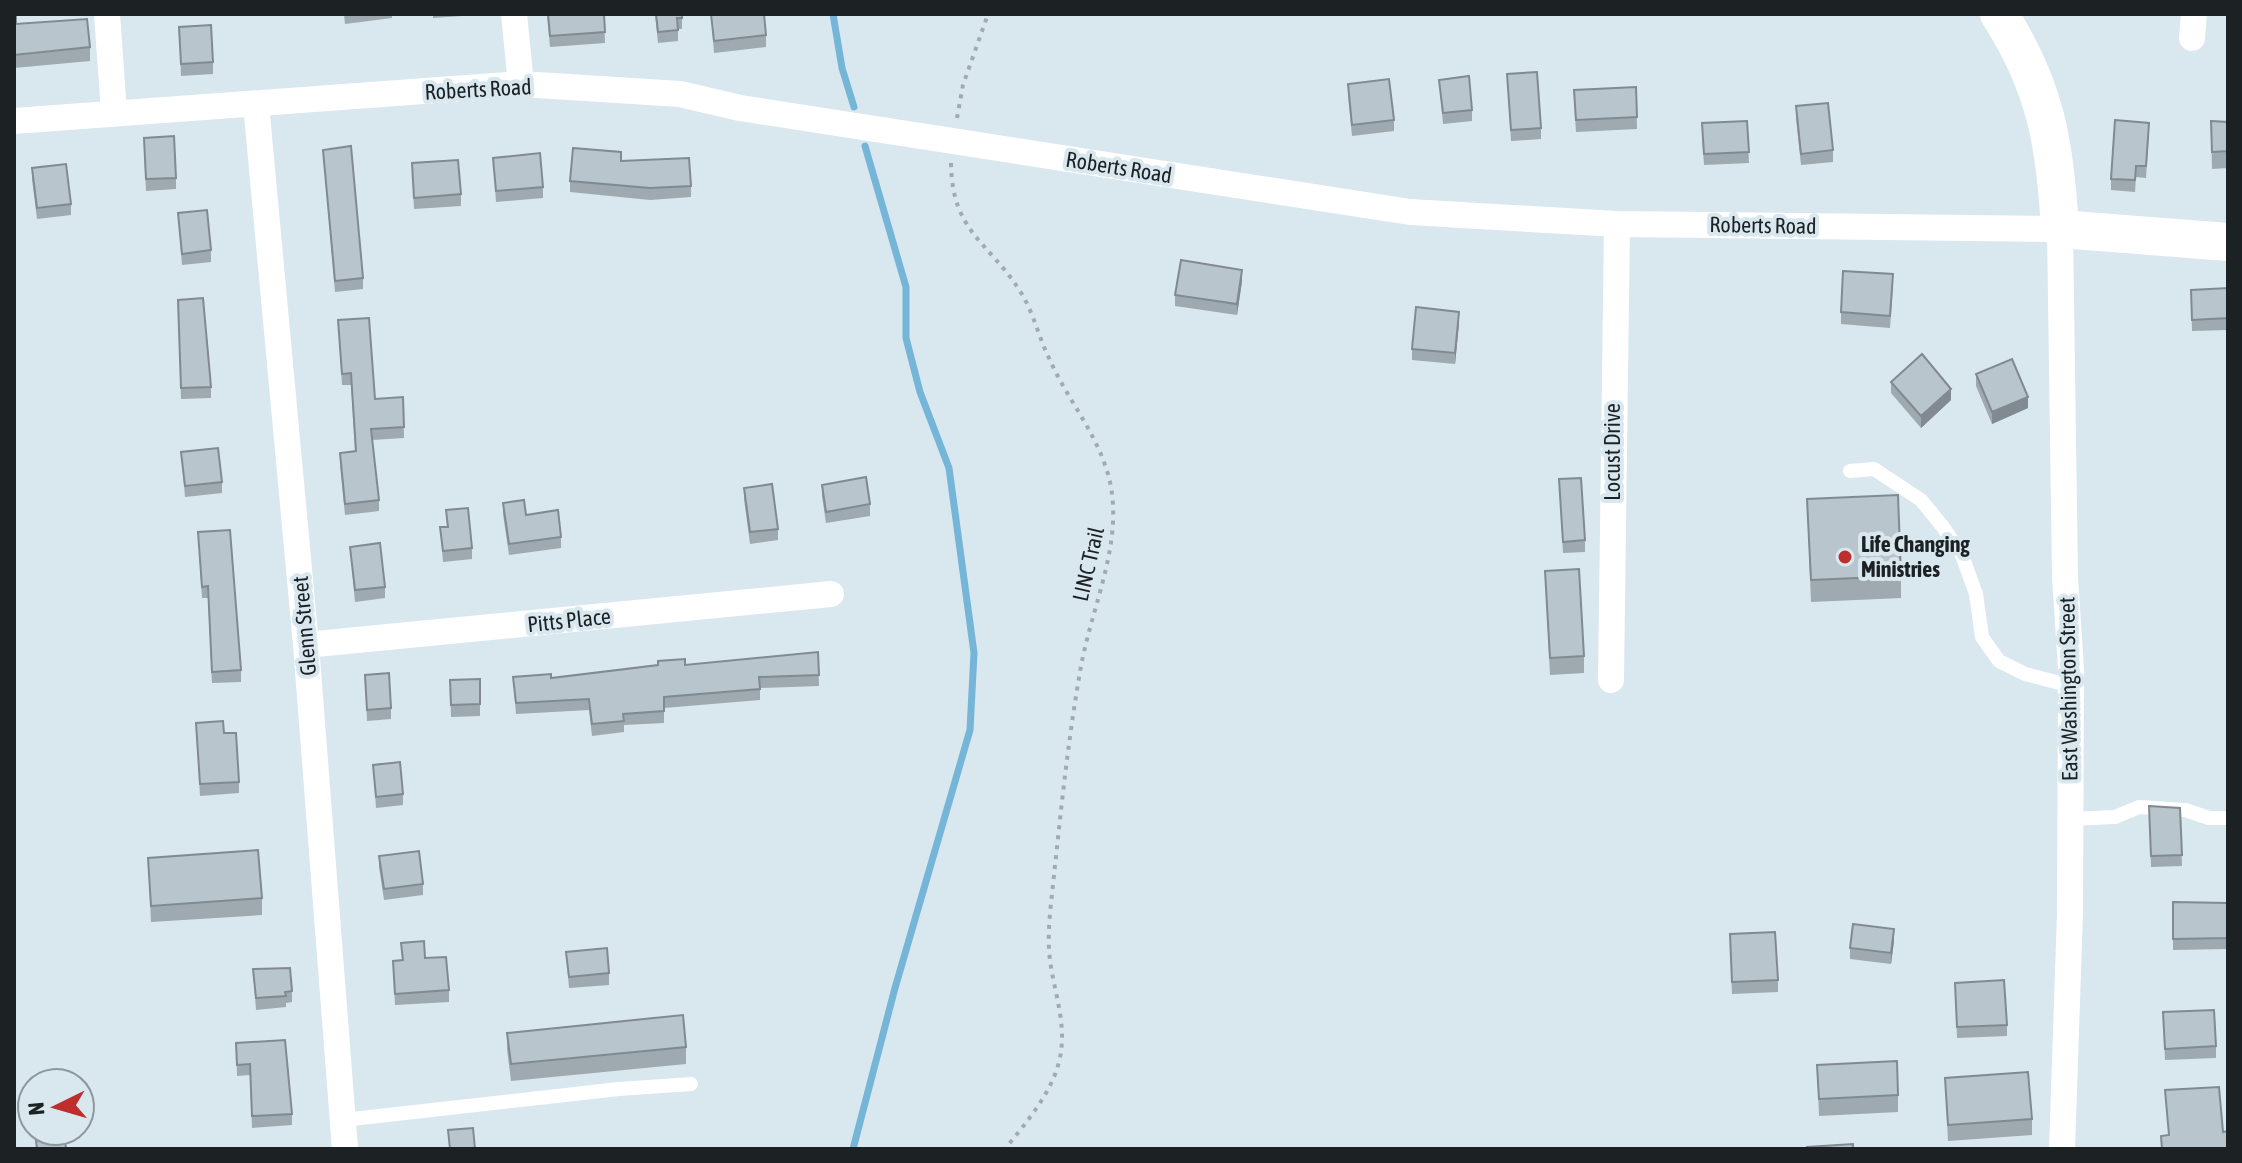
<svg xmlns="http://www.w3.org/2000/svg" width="2242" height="1163" font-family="'Asap Condensed',sans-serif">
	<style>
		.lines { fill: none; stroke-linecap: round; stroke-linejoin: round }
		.stream { stroke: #75b5d8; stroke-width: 7 }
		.path { stroke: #a0abb1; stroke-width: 4; stroke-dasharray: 4 6; stroke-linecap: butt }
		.lane { stroke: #fff; stroke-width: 14 }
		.street { stroke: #fff; stroke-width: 26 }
		.secondary { stroke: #fff; stroke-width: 38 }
		.wall { fill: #9ea9b0 }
		.shaded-wall { fill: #818a90 }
		.building { fill: #b8c5cd; stroke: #818a90; stroke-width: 2 }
		.poi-dot { fill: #bd2e2c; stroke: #d9e7ef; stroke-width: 3 }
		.labels { text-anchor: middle; stroke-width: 8; stroke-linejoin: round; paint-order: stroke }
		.street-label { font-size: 22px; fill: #1c2124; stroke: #d9e7ef }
		.poi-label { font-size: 22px; font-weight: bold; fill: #1c2124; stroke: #d9e7ef; text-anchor: start }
	</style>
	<rect width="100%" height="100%" fill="#d9e7ef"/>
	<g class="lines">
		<path class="stream" d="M 833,14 L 842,68 L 854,107
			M 853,1149 L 895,988 L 970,730 L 974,653 L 949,468 L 920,392 L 906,338 L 906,287 L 865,146"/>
		<path class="path" d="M 957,118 L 963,85 L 988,14
			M 951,163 C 952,232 987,240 1020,291 C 1034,313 1038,336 1049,358 C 1065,395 1092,427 1105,465 C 1130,533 1091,604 1080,672 C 1067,746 1060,820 1052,894 C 1050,912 1048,931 1049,949 C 1051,987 1069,1022 1059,1062 C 1051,1094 1025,1124 1005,1149"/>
		<path class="lane" d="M 1850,471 L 1874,469 L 1921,500 L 1943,527 L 1962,555 L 1976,594 L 1982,637 L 1999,661 L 2025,674 L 2071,686
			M 2070,819 L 2115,817 L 2139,807 L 2185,810 L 2209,818 L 2228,818
			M 343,1120 L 619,1089 L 691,1084"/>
		<path class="street" d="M 107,14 L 114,112
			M 514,14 L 521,84
			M 2192,38 L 2194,14
			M 256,104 L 306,645 L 345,1149
			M 14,121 L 521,84 L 680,94 L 740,108 L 1410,212 L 1617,224 L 2060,229 L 2065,577 L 2071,669 L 2070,913 L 2062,1149
			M 306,645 L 831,594
			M 1611,680 L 1617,224"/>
		<path class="secondary" d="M 1999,14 C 2046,87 2055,144 2060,229 L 2228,242"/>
	</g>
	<path class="wall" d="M 14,14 L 16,24 L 90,47 L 90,61 L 14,68 Z
		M 344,14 L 392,14 L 392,18 L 345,24 Z
		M 433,14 L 462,14 L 462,16 L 433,18 Z
		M 547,14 L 604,14 L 605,43 L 550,47 Z
		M 655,14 L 682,14 L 682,29 L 678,29 L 678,41 L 658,43 Z
		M 711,14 L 766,35 L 766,47 L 714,53 Z
		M 179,27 L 213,62 L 213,74 L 181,76 Z
		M 1507,74 L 1541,128 L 1541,139 L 1511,141 Z
		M 1439,80 L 1472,110 L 1472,121 L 1443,124 Z
		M 1348,84 L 1394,120 L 1394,131 L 1352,136 L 1348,95 Z
		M 1636,87 L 1637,129 L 1576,132 L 1574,102 Z
		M 1796,106 L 1833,150 L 1833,162 L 1801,165 L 1796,118 Z
		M 1747,121 L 1749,163 L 1704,165 L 1702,135 Z
		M 2211,121 L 2228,122 L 2228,168 L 2212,169 Z
		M 2149,134 L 2146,178 L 2136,177 L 2135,192 L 2111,190 L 2111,179 Z
		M 144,149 L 176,178 L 176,189 L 146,191 Z
		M 323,150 L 363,278 L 363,289 L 335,292 Z
		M 493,158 L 543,187 L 543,198 L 496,202 Z
		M 621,161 L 691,186 L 691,197 L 650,200 L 570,192 L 570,181 Z
		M 412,163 L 461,194 L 461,206 L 414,209 Z
		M 32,168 L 71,204 L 71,215 L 37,219 L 32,179 Z
		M 178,213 L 211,250 L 211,262 L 182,265 Z
		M 1242,281 L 1237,315 L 1175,306 L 1175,295 Z
		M 1893,286 L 1890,328 L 1841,324 L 1841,312 Z
		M 2228,288 L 2228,330 L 2192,331 L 2191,290 Z
		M 178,300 L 211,387 L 211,398 L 181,399 Z
		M 338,320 L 375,399 L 403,397 L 404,438 L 372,440 L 379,500 L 379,511 L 345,515 L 340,464 L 340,453 L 355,451 L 351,385 L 342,385 Z
		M 1459,323 L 1455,364 L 1412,360 L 1412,349 Z
		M 1976,374 L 2028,408 L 1992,424 L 1976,386 Z
		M 1891,382 L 1951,400 L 1921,428 L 1891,393 Z
		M 181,452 L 222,482 L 222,493 L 185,497 Z
		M 1559,479 L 1585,540 L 1585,552 L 1563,553 Z
		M 822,485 L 870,504 L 870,516 L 826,523 L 822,496 Z
		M 744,488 L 778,529 L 778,540 L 750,544 L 744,499 Z
		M 1807,499 L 1901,576 L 1901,598 L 1811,602 Z
		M 503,503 L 526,515 L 561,537 L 561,548 L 509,555 L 503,514 Z
		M 446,510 L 472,548 L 472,559 L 443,562 L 440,527 L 447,527 Z
		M 198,532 L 241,670 L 241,682 L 212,683 L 208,598 L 202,598 Z
		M 350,547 L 385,587 L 385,598 L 355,602 Z
		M 1545,571 L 1584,656 L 1584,673 L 1550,675 Z
		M 818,652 L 819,686 L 760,688 L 760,700 L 664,708 L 664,723 L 624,725 L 624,732 L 592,736 L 589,710 L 516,714 L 513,677 L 551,678 Z
		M 365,675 L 391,708 L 391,719 L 367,721 Z
		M 480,679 L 480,716 L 451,717 L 450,680 Z
		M 196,723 L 239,782 L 239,793 L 200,796 Z
		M 373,765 L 403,794 L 403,805 L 376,808 Z
		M 2149,806 L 2180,808 L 2182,866 L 2151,867 Z
		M 379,856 L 423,884 L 423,895 L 384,900 L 379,867 Z
		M 148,858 L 262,898 L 262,915 L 151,922 Z
		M 2173,902 L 2228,903 L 2228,949 L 2173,950 Z
		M 1894,941 L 1891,964 L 1850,959 L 1850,948 Z
		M 401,943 L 449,990 L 449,1002 L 395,1005 L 393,961 L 402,960 Z
		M 1730,945 L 1778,980 L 1778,992 L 1732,994 Z
		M 566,952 L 609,973 L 609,985 L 569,988 Z
		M 253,969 L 292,991 L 292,1002 L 286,1003 L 286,1007 L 256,1010 Z
		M 1955,983 L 2007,1025 L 2007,1036 L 1957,1038 Z
		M 2163,1012 L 2216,1046 L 2216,1058 L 2165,1060 Z
		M 507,1033 L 686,1047 L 686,1064 L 511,1081 L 507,1049 Z
		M 236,1043 L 292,1114 L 292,1125 L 252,1128 L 250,1075 L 237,1076 Z
		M 1817,1065 L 1898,1095 L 1898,1112 L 1819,1116 Z
		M 1945,1078 L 2032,1119 L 2032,1135 L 1948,1141 Z"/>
	<path class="shaded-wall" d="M 1242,270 L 1242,281 L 1237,315 L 1237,304 Z
		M 1459,312 L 1459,323 L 1455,364 L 1455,353 Z
		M 1951,389 L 1951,400 L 1921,428 L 1921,416 Z
		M 2028,397 L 2028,408 L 1992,424 L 1992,412 Z
		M 1894,929 L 1894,941 L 1891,964 L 1891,953 Z"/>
	<path class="building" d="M 14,14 L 16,14 L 16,24 L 87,19 L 90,47 L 14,55 Z
		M 548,14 L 604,14 L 605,32 L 550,36 Z
		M 656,14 L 682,14 L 682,18 L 677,18 L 678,30 L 658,32 Z
		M 711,14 L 764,14 L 766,35 L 714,41 Z
		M 211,25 L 213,62 L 181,64 L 179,27 Z
		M 1537,72 L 1541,128 L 1511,130 L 1507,74 Z
		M 1469,76 L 1472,110 L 1443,113 L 1439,80 Z
		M 1389,79 L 1394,120 L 1352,125 L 1348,84 Z
		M 1636,87 L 1637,117 L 1576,120 L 1574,90 Z
		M 1828,103 L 1833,150 L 1801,154 L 1796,106 Z
		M 2115,120 L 2149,123 L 2146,166 L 2136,166 L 2135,180 L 2111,179 Z
		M 1747,121 L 1749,152 L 1704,154 L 1702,123 Z
		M 2211,121 L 2228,122 L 2228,151 L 2212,152 Z
		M 174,136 L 176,178 L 146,179 L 144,138 Z
		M 351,146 L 363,278 L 335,281 L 323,150 Z
		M 573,148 L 621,152 L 621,161 L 689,158 L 691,186 L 650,188 L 570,181 Z
		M 540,153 L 543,187 L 496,191 L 493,158 Z
		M 458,160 L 461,194 L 414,198 L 412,163 Z
		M 66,164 L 71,204 L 37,208 L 32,168 Z
		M 207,210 L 211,250 L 182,254 L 178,213 Z
		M 1181,260 L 1242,270 L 1237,304 L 1175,295 Z
		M 1843,271 L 1893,274 L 1890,316 L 1841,312 Z
		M 2228,288 L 2228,318 L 2192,320 L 2191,290 Z
		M 203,298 L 211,387 L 181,388 L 178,300 Z
		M 1416,307 L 1459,312 L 1455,353 L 1412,349 Z
		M 369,318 L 375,399 L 403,397 L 404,427 L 371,429 L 379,500 L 345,504 L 340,453 L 356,451 L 351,373 L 342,374 L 338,320 Z
		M 1922,354 L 1951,389 L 1921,416 L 1891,382 Z
		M 2012,359 L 2028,397 L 1992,412 L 1976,374 Z
		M 218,448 L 222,482 L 185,486 L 181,452 Z
		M 866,477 L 870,504 L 826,512 L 822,485 Z
		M 1581,478 L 1585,540 L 1563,542 L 1559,479 Z
		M 772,484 L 778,529 L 750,532 L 744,488 Z
		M 1898,495 L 1901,576 L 1811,580 L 1807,499 Z
		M 524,500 L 526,515 L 558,510 L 561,537 L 509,544 L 503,503 Z
		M 468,508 L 472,548 L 443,551 L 440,527 L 448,527 L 446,510 Z
		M 230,530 L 241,670 L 212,672 L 208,586 L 202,587 L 198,532 Z
		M 380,543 L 385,587 L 355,590 L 350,547 Z
		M 1579,569 L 1584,656 L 1550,658 L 1545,571 Z
		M 818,652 L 819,675 L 759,677 L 760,689 L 664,697 L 664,711 L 623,714 L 624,721 L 592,724 L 589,699 L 516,703 L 513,677 L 551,674 L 551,678 L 658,665 L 658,661 L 685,659 L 685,665 Z
		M 389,673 L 391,708 L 367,710 L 365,675 Z
		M 480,679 L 480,704 L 451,705 L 450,680 Z
		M 223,721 L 224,733 L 236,733 L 239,782 L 200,784 L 196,723 Z
		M 400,762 L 403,794 L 376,797 L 373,765 Z
		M 2149,806 L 2180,808 L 2182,855 L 2151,856 Z
		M 258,850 L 262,898 L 151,906 L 148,858 Z
		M 419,851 L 423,884 L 384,889 L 379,856 Z
		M 2173,902 L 2228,903 L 2228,938 L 2173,939 Z
		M 1853,924 L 1894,929 L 1891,953 L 1850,948 Z
		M 1775,932 L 1778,980 L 1732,982 L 1730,934 Z
		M 424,941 L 425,958 L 446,957 L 449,990 L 395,994 L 393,961 L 403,960 L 401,943 Z
		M 607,948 L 609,973 L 569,977 L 566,952 Z
		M 290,968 L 292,991 L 285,992 L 286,996 L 256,998 L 253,969 Z
		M 2004,980 L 2007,1025 L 1957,1027 L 1955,983 Z
		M 2214,1010 L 2216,1046 L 2165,1049 L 2163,1012 Z
		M 683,1015 L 686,1047 L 511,1064 L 507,1033 Z
		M 285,1040 L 292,1114 L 252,1116 L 250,1064 L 237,1065 L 236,1043 Z
		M 1897,1061 L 1898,1095 L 1819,1099 L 1817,1065 Z
		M 2028,1072 L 2032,1119 L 1948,1125 L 1945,1078 Z
		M 2219,1087 L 2223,1132 L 2228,1131 L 2228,1149 L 2162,1149 L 2161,1136 L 2169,1135 L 2165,1090 Z
		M 473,1128 L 475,1149 L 450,1149 L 448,1130 Z
		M 35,1131 L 64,1131 L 66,1149 L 37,1149 Z
		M 1853,1144 L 1853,1149 L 1807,1149 L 1807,1147 Z"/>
	<circle class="poi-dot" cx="1845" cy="557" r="8"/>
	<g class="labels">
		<g class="street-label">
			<text transform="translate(478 89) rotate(-3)" y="8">Roberts Road</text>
			<text transform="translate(1119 167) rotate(9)" y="8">Roberts Road</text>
			<text transform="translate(1763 225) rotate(1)" y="8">Roberts Road</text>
			<text transform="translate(1612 452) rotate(-90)" y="8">Locust Drive</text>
			<text transform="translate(1088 564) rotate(-77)" y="8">LINC Trail</text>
			<text transform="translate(569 620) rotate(-6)" y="8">Pitts Place</text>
			<text transform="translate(304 626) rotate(-95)" y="8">Glenn Street</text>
			<text transform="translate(2068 689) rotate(-91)" y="8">East Washington Street</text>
		</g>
		<g class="poi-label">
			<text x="1861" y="552">Life Changing<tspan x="1861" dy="25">Ministries</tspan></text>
		</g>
	</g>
	<rect width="2242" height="1163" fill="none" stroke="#1c2124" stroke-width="32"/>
	<g transform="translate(56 1107) rotate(265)"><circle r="38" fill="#d9e7ef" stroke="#8d989e" stroke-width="2"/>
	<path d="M0-6L14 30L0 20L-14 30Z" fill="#bd2e2c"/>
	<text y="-12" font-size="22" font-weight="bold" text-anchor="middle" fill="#1c2124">N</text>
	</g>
</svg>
